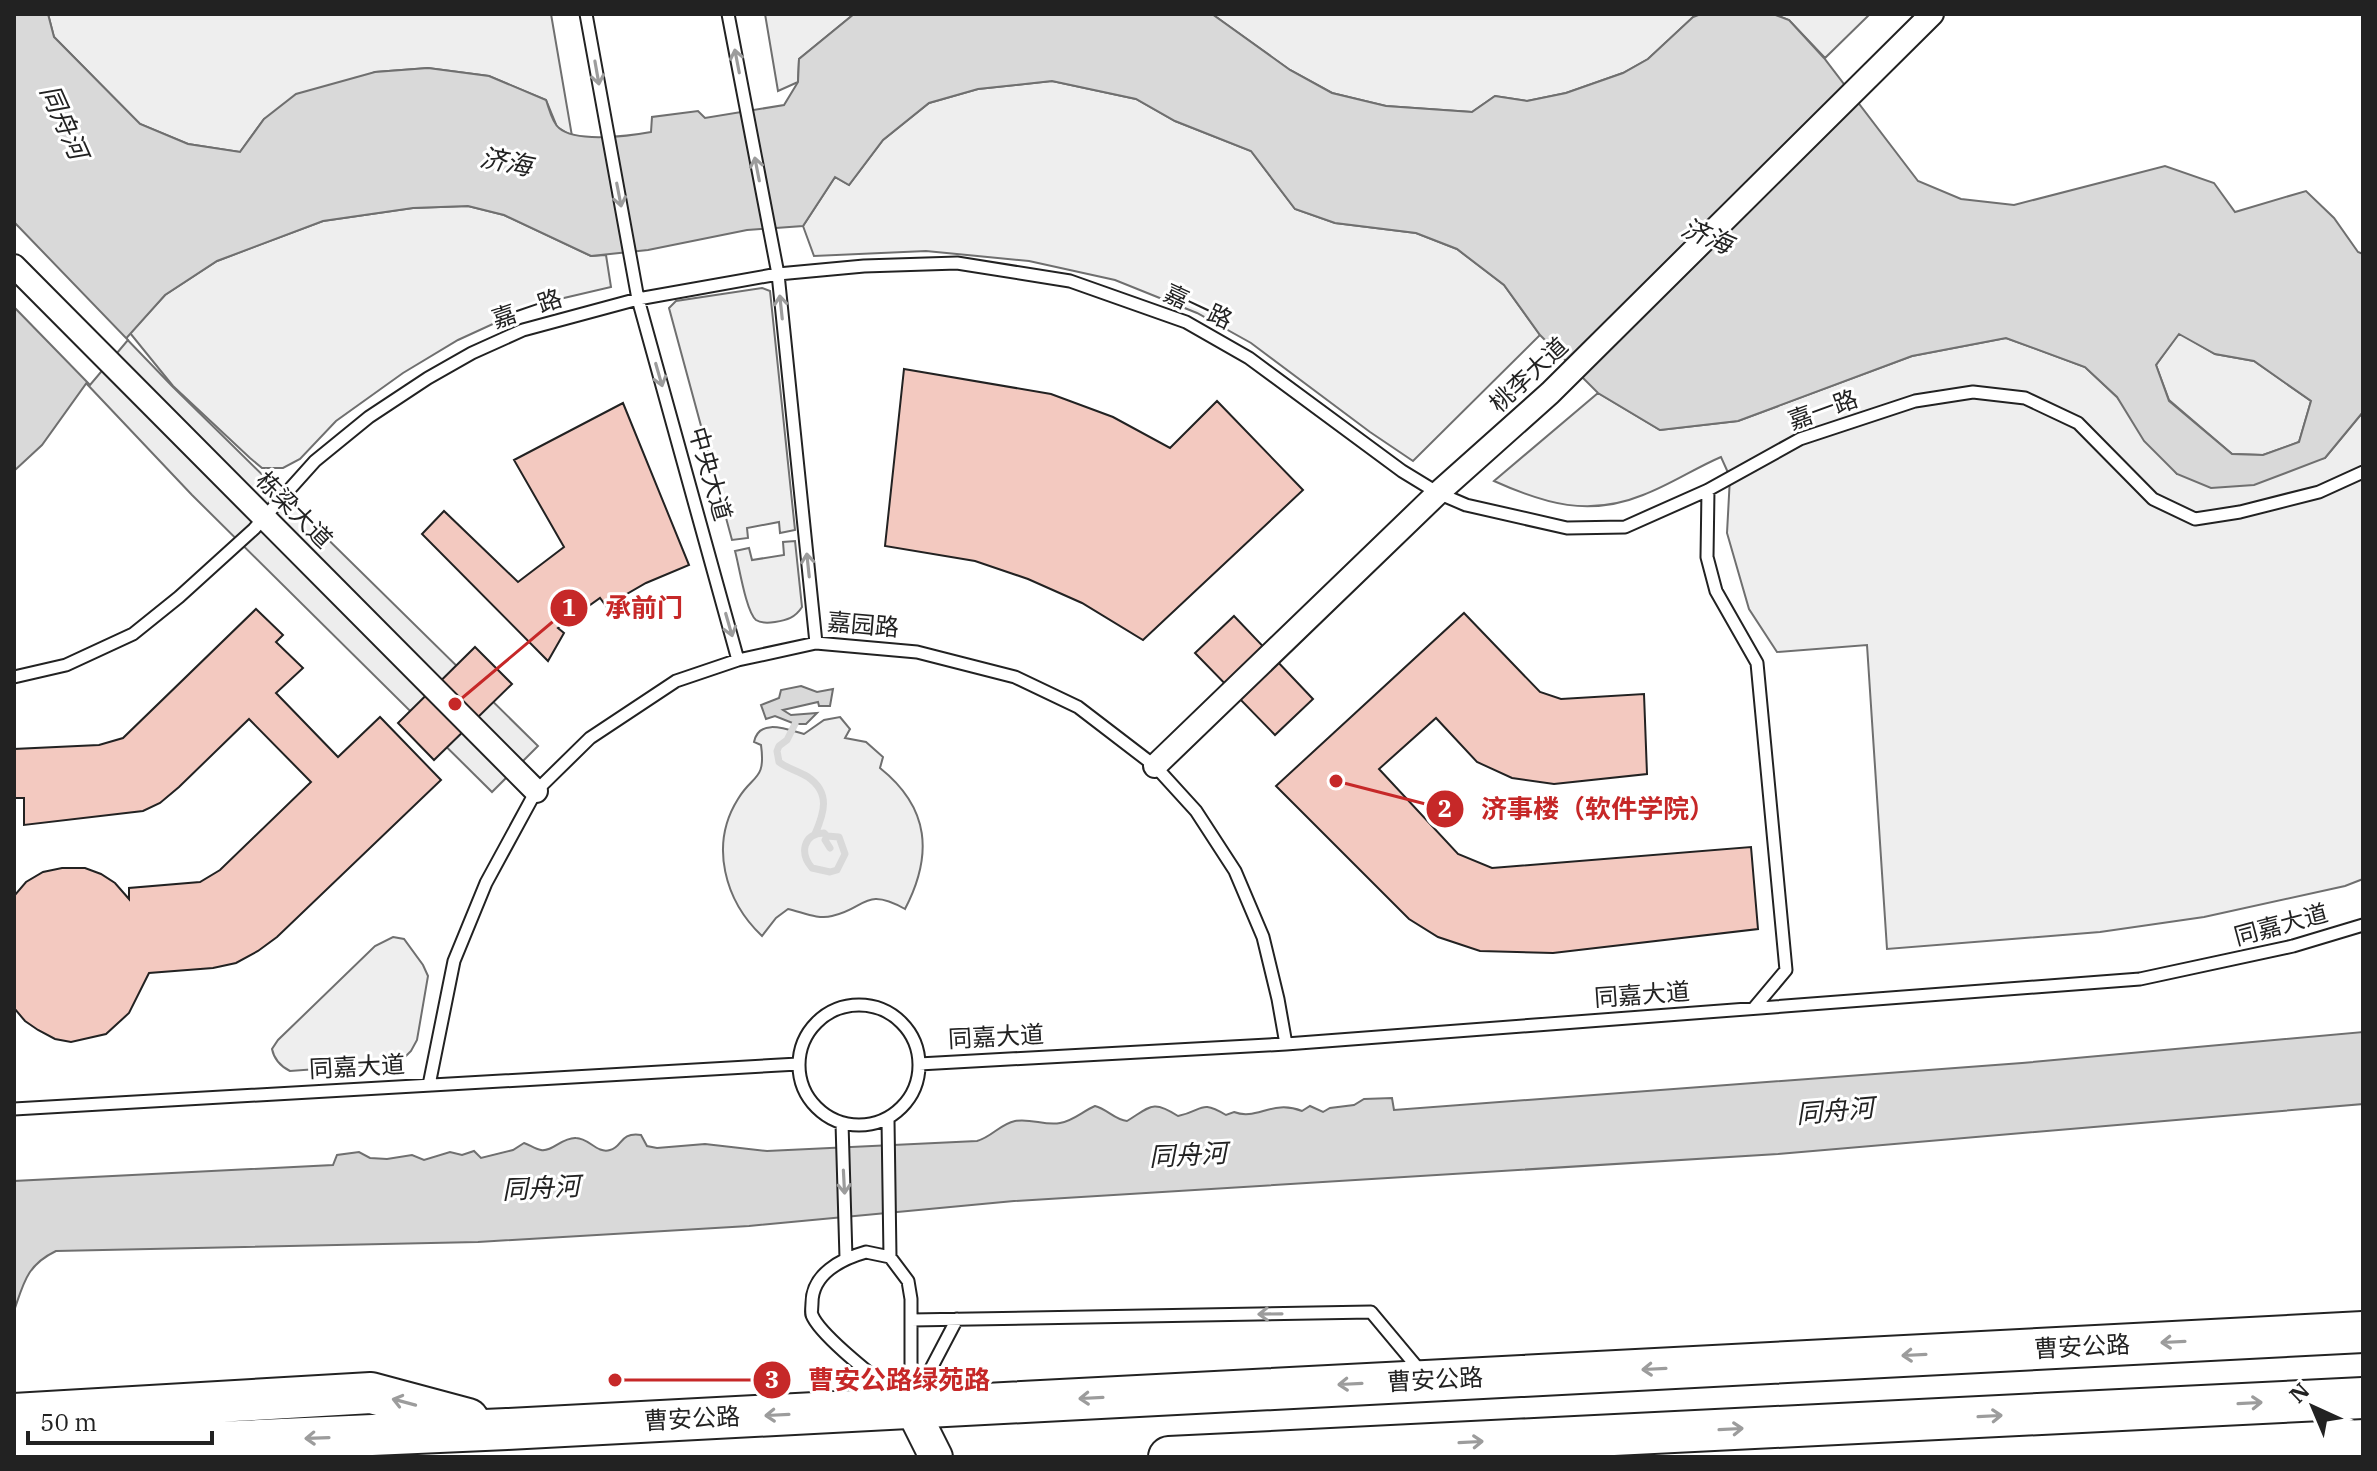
<svg xmlns="http://www.w3.org/2000/svg" width="2377" height="1471" font-family="'IBM Plex Serif','Noto Sans SC',serif">
	<style>
		.green { fill: #eee; stroke: #6f6f6f; stroke-width: 2 }
		.parking { fill: #ededed; stroke: #6f6f6f; stroke-width: 2 }
		.water { fill: #d9d9d9; stroke: #6f6f6f; stroke-width: 2; fill-rule: evenodd }
		.pier { fill: #fff; stroke: #6f6f6f; stroke-width: 2 }
		.lines { fill: none; stroke-linecap: round; stroke-linejoin: round }
		.stream { stroke: #d9d9d9; stroke-width: 7 }
		.building { fill: #f3c9c0; stroke: #222; stroke-width: 2 }
		.lane-casing { stroke: #222; stroke-width: 15 }
		.street-casing { stroke: #222; stroke-width: 26 }
		.secondary-casing { stroke: #222; stroke-width: 36 }
		.highway-casing { stroke: #222; stroke-width: 44 }
		.lane { stroke: #fff; stroke-width: 11 }
		.street { stroke: #fff; stroke-width: 22 }
		.secondary { stroke: #fff; stroke-width: 32 }
		.highway { stroke: #fff; stroke-width: 40 }
		.oneway { stroke: #9c9c9c }
		.labels { text-anchor: middle; stroke-width: 6; stroke-linejoin: round; paint-order: stroke }
		.street-label { font-size: 24px; fill: #222; stroke: #fff }
		.water-label { font-size: 26px; font-style: italic; fill: #222; stroke: #fff }
		.leader { fill: none; stroke: #c62828; stroke-width: 3 }
		.callout-dot { fill: #c62828; stroke: #fff; stroke-width: 3 }
		.mark-label { font-size: 24px; text-anchor: middle; font-weight: bold; fill: #fff }
		.callout-label { font-size: 26px; text-anchor: middle; font-weight: bold; fill: #c62828; stroke: #fff; stroke-width: 6; stroke-linejoin: round; paint-order: stroke }
	</style>
	<rect width="100%" height="100%" fill="#fff"/>
	<path class="green" d="M 48,14 L 551,14 L 572,136 L 557,127 L 546,100 L 489,76 L 428,68 L 375,72 L 264,119 L 240,152 L 188,144 L 140,124 L 54,37 Z
		M 765,14 L 854,14 L 799,59 L 798,82 L 778,91 Z
		M 1212,14 L 1701,14 L 1693,17 L 1648,59 L 1623,73 L 1566,93 L 1527,101 L 1495,96 L 1472,112 L 1386,106 L 1332,93 L 1290,70 Z
		M 1773,14 L 1870,14 L 1825,58 L 1789,20 Z
		M 1052,81 L 1136,99 L 1175,121 L 1251,151 L 1295,209 L 1335,223 L 1416,233 L 1457,249 L 1504,285 L 1540,335 L 1413,461 L 1370,432 L 1251,343 L 1197,313 L 1115,280 L 1029,261 L 926,251 L 814,256 L 803,226 L 835,177 L 849,185 L 883,140 L 929,103 L 978,89 Z
		M 468,206 L 504,215 L 591,256 L 606,255 L 611,287 L 534,305 L 458,340 L 403,373 L 336,421 L 300,459 L 283,468 L 262,468 L 250,458 L 173,386 L 130,333 L 165,295 L 217,261 L 323,221 L 413,208 Z
		M 762,288 L 770,291 L 795,530 L 780,533 L 779,522 L 747,528 L 748,538 L 732,540 L 669,308 L 676,301 Z
		M 2179,333 L 2215,354 L 2254,361 L 2311,401 L 2299,442 L 2263,455 L 2232,454 L 2169,400 L 2156,365 Z
		M 2006,338 L 2085,367 L 2117,397 L 2177,474 L 2325,458 L 2363,412 L 2363,879 L 2345,886 L 2204,917 L 2100,932 L 1887,949 L 1867,645 L 1777,652 L 1749,609 L 1727,533 L 1730,477 L 1721,457 C 1695,468 1670,485 1643,495 C 1589,517 1545,504 1494,481 L 1598,393 L 1660,430 L 1738,421 L 1912,356 Z
		M 795,541 L 802,607 C 795,618 787,620 775,622 C 769,623 762,624 756,620 C 746,612 739,565 735,551 L 749,548 L 752,560 L 784,555 L 783,542 Z
		M 840,717 L 850,729 L 845,738 L 866,742 L 883,757 L 880,768 C 930,808 933,855 905,909 C 864,886 866,909 832,916 C 818,920 802,912 788,909 L 776,918 L 762,936 C 725,901 709,845 738,799 C 753,774 766,781 761,745 L 754,742 C 759,718 786,729 804,734 L 824,720 Z
		M 393,937 L 404,939 L 423,965 L 428,976 L 417,1040 L 411,1051 L 399,1063 L 290,1071 C 280,1066 274,1059 272,1049 L 278,1040 L 375,946 Z"/>
	<path class="parking" d="M 14,222 L 172,386 L 538,746 L 492,792 L 192,495 L 14,307 Z"/>
	<path class="water" d="M 14,14 L 48,14 L 54,37 L 140,124 L 188,144 L 240,152 L 264,119 L 296,94 L 375,72 L 428,68 L 489,76 L 546,100 C 549,108 552,123 559,128 C 576,143 629,136 651,132 L 652,117 L 698,111 L 705,118 L 784,105 L 798,82 L 799,59 L 854,14 L 1212,14 L 1290,70 L 1332,93 L 1386,106 L 1472,112 L 1495,96 L 1527,101 L 1566,93 L 1623,73 L 1648,59 L 1693,17 L 1701,14 L 1773,14 L 1789,20 L 1824,58 L 1918,181 L 1961,199 L 2014,205 L 2165,166 L 2214,183 L 2235,212 L 2306,191 L 2334,218 L 2358,252 L 2363,254 L 2363,412 L 2325,458 L 2254,485 L 2211,488 L 2177,474 L 2144,441 L 2117,397 L 2085,367 L 2006,338 L 1912,356 L 1738,421 L 1660,430 L 1598,393 L 1540,335 L 1504,285 L 1457,249 L 1416,233 L 1335,223 L 1295,209 L 1251,151 L 1175,121 L 1136,99 L 1052,81 L 978,89 L 929,103 L 883,140 L 849,185 L 835,177 L 803,226 L 747,230 L 648,250 L 591,256 L 504,215 L 468,206 L 413,208 L 323,221 L 217,261 L 165,295 L 88,381 L 42,445 L 14,471 ZM 2179,334 L 2215,354 L 2254,361 L 2311,401 L 2299,442 L 2263,455 L 2232,454 L 2169,401 L 2156,365 Z
		M 801,686 L 817,692 L 833,689 L 830,706 L 819,706 L 818,702 L 783,710 L 791,715 L 817,713 L 806,724 L 795,724 L 775,716 L 766,719 L 761,705 L 779,698 L 781,690 Z
		M 2363,1032 L 2363,1104 L 1778,1154 L 1014,1201 L 749,1226 L 478,1242 L 56,1251 C 27,1265 24,1282 14,1311 L 14,1181 L 333,1165 L 337,1155 L 359,1152 L 370,1158 L 387,1159 L 412,1155 L 424,1160 L 450,1152 L 462,1155 L 474,1151 L 481,1158 L 513,1150 L 524,1143 C 530,1145 535,1149 541,1150 C 553,1152 562,1137 576,1138 C 589,1138 597,1154 610,1150 C 623,1147 619,1132 641,1135 L 647,1146 L 657,1148 L 705,1144 L 767,1151 L 977,1141 C 992,1137 1000,1124 1015,1121 C 1031,1118 1045,1126 1060,1123 C 1073,1121 1083,1111 1095,1106 C 1107,1109 1115,1120 1127,1121 C 1150,1107 1152,1099 1178,1116 C 1204,1111 1199,1099 1226,1115 L 1234,1112 C 1257,1121 1272,1099 1302,1111 L 1310,1106 L 1323,1112 L 1330,1108 L 1354,1105 L 1364,1099 L 1392,1098 L 1394,1110 L 2022,1063 Z"/>
	<path class="pier" d="M 14,222 L 128,340 L 90,385 L 14,307 Z"/>
	<g class="lines">
		<path class="stream" d="M 795,724 L 787,740 L 779,746 L 777,751 L 779,762 C 788,769 799,771 808,777 C 831,793 824,813 815,834
			M 824,833 L 827,836 L 839,837 L 845,854 L 837,870 L 830,872 L 812,868 C 800,854 802,834 824,833 Z
			M 827,836 L 825,840 L 830,848"/>
	</g>
	<path class="building" d="M 904,369 L 1051,394 L 1113,417 L 1170,448 L 1217,401 L 1303,490 L 1143,640 L 1082,603 L 1028,579 L 975,561 L 885,546 Z
		M 623,403 L 689,565 L 646,583 L 606,606 L 600,598 L 558,628 L 564,633 L 548,661 L 422,534 L 444,511 L 518,582 L 564,547 L 514,460 Z
		M 256,609 L 283,635 L 276,642 L 303,668 L 276,693 L 338,757 L 380,717 L 441,780 L 277,937 L 258,951 L 236,963 L 213,968 L 149,973 L 129,1013 L 106,1034 L 71,1042 L 55,1039 L 38,1030 L 25,1021 L 14,1008 L 14,896 L 26,882 L 43,872 L 62,868 L 85,868 L 101,874 L 115,883 L 129,899 L 129,888 L 200,882 L 220,870 L 311,782 L 249,719 L 179,787 L 160,803 L 143,811 L 24,825 L 24,798 L 14,798 L 14,749 L 99,745 L 123,738 Z
		M 1464,613 L 1540,692 L 1561,699 L 1644,694 L 1647,774 L 1554,784 L 1512,778 L 1477,762 L 1436,718 L 1379,769 L 1458,854 L 1492,868 L 1751,847 L 1758,929 L 1553,953 L 1480,951 L 1438,937 L 1409,919 L 1276,786 Z
		M 1234,616 L 1313,699 L 1275,735 L 1195,653 Z
		M 475,647 L 512,684 L 434,760 L 398,723 Z"/>
	<g class="lines">
		<g class="lane-casing">
			<path id="lane" d="M 586,14 L 638,299 L 738,660
				M 728,14 L 778,274 L 816,643
				M 1708,490 L 1707,557 L 1716,591 L 1757,663 L 1786,970 L 1754,1008
				M 14,677 L 66,665 L 133,634 L 179,597 L 254,529 L 315,461 L 369,417 L 428,378 L 472,353 L 523,330 L 638,299 L 778,274 L 864,266 L 957,263 L 1070,281 L 1186,322 L 1249,358 L 1402,471 L 1438,493 L 1466,505 L 1567,528 L 1625,527 L 1708,490 L 1800,439 L 1915,401 L 1973,392 L 2025,398 L 2078,423 L 2153,499 L 2195,519 L 2240,512 L 2319,492 L 2363,472
				M799 1065a60 60 0 1 1 120 0a60 60 0 1 1-120 0Z
				M 919,1064 L 1286,1044 L 2140,979 L 2293,946 L 2363,925
				M 429,1085 L 454,961 L 486,883 L 536,791 L 590,738 L 676,681 L 738,660 L 816,643 L 917,652 L 1015,677 L 1078,707 L 1155,766 L 1196,811 L 1235,871 L 1263,937 L 1278,999 L 1286,1044
				M 14,1109 L 798,1064
				M 888,1120 L 890,1257
				M 842,1123 L 846,1258
				M 866,1252 L 890,1257 L 908,1281 L 911,1299 L 911,1407 C 890,1389 821,1338 812,1315 C 811,1314 812,1305 812,1303 C 812,1274 841,1259 866,1252 Z
				M 911,1320 L 1371,1312 L 1422,1373
				M 915,1399 L 957,1319"/>
		</g>
		<g class="street-casing">
			<path id="street" d="M 14,266 L 536,791
				M 1155,766 L 1438,493 L 1550,393 L 1932,14"/>
		</g>
		<g class="secondary-casing">
			<path id="secondary" d="M 911,1407 L 936,1457"/>
		</g>
		<g class="highway-casing">
			<path id="highway" d="M 14,1414 L 371,1393 L 468,1419
				M 14,1451 L 507,1429 L 2363,1332
				M 1169,1457 L 2363,1398"/>
		</g>
		<use href="#lane" class="lane"/>
		<use href="#street" class="street"/>
		<use href="#secondary" class="secondary"/>
		<use href="#highway" class="highway"/>
	</g>
	<defs><path id="oneway-shaft" d="M-6 0H5M1.5-3L5.5 0L1.5 3" fill="none" stroke-width="1.6" stroke-linecap="round" stroke-linejoin="round" transform="scale(2)"/></defs>
	<g class="oneway">
		<use href="#oneway-shaft" transform="translate(737 61) rotate(-101)"/>
		<use href="#oneway-shaft" transform="translate(597 73) rotate(80)"/>
		<use href="#oneway-shaft" transform="translate(757 169) rotate(-101)"/>
		<use href="#oneway-shaft" transform="translate(619 195) rotate(79)"/>
		<use href="#oneway-shaft" transform="translate(781 307) rotate(-96)"/>
		<use href="#oneway-shaft" transform="translate(659 375) rotate(74)"/>
		<use href="#oneway-shaft" transform="translate(808 565) rotate(-96)"/>
		<use href="#oneway-shaft" transform="translate(729 625) rotate(74)"/>
		<use href="#oneway-shaft" transform="translate(844 1182) rotate(87)"/>
		<use href="#oneway-shaft" transform="translate(1270 1314) rotate(179)"/>
		<use href="#oneway-shaft" transform="translate(2173 1342) rotate(177)"/>
		<use href="#oneway-shaft" transform="translate(1914 1355) rotate(177)"/>
		<use href="#oneway-shaft" transform="translate(1654 1369) rotate(177)"/>
		<use href="#oneway-shaft" transform="translate(1350 1384) rotate(177)"/>
		<use href="#oneway-shaft" transform="translate(1091 1398) rotate(177)"/>
		<use href="#oneway-shaft" transform="translate(404 1402) rotate(-165)"/>
		<use href="#oneway-shaft" transform="translate(2250 1403) rotate(-3)"/>
		<use href="#oneway-shaft" transform="translate(777 1415) rotate(177)"/>
		<use href="#oneway-shaft" transform="translate(1990 1416) rotate(-3)"/>
		<use href="#oneway-shaft" transform="translate(1731 1429) rotate(-3)"/>
		<use href="#oneway-shaft" transform="translate(317 1438) rotate(178)"/>
		<use href="#oneway-shaft" transform="translate(1471 1442) rotate(-3)"/>
	</g>
	<g class="labels">
		<g class="street-label">
			<text transform="translate(1198 307) rotate(25)" y="8">嘉一路</text>
			<text transform="translate(527 309) rotate(-19)" y="8">嘉一路</text>
			<text transform="translate(1529 375) rotate(-43)" y="8">桃李大道</text>
			<text transform="translate(1823 410) rotate(-20)" y="8">嘉一路</text>
			<text transform="translate(710 474) rotate(74)" y="8">中央大道</text>
			<text transform="translate(294 510) rotate(45)" y="8">栋梁大道</text>
			<text transform="translate(863 625) rotate(5)" y="8">嘉园路</text>
			<text transform="translate(2281 925) rotate(-15)" y="8">同嘉大道</text>
			<text transform="translate(1642 995) rotate(-4)" y="8">同嘉大道</text>
			<text transform="translate(996 1037) rotate(-3)" y="8">同嘉大道</text>
			<text transform="translate(357 1067) rotate(-3)" y="8">同嘉大道</text>
			<text transform="translate(2082 1347) rotate(-3)" y="8">曹安公路</text>
			<text transform="translate(1435 1380) rotate(-3)" y="8">曹安公路</text>
			<text transform="translate(692 1419) rotate(-3)" y="8">曹安公路</text>
		</g>
		<g class="water-label">
			<text transform="translate(64 122) rotate(66)" y="9">同舟河</text>
			<text transform="translate(506 162) rotate(11)" y="9">济海</text>
			<text transform="translate(1707 236) rotate(23)" y="9">济海</text>
			<text transform="translate(1835 1111) rotate(-5)" y="9">同舟河</text>
			<text transform="translate(1188 1155) rotate(-3)" y="9">同舟河</text>
			<text transform="translate(541 1188) rotate(-3)" y="9">同舟河</text>
		</g>
	</g>
	<path class="leader" d="M455 704L569 608M1336 781L1445 809M615 1380L772 1380"/>
	<g class="callout-dot">
		<circle cx="455" cy="704" r="8"/>
		<circle cx="1336" cy="781" r="8"/>
		<circle cx="615" cy="1380" r="8"/>
		<circle cx="569" cy="608" r="20"/>
		<circle cx="1445" cy="809" r="20"/>
		<circle cx="772" cy="1380" r="20"/>
	</g>
	<g class="mark-label">
		<text x="569" y="616">1</text>
		<text x="1445" y="817">2</text>
		<text x="772" y="1388">3</text>
	</g>
	<g class="callout-label">
		<text x="644" y="617">承前门</text>
		<text x="1598" y="818">济事楼（软件学院）</text>
		<text x="899" y="1389">曹安公路绿苑路</text>
	</g>
	<rect width="2377" height="1471" fill="none" stroke="#222222" stroke-width="32"/>
	<g transform="translate(2313 1407) rotate(316)" stroke="#ffffff" stroke-width="6" paint-order="stroke">
	<path d="M0-6L14 30L0 20L-14 30Z" fill="#222222"/>
	<text y="-12" font-size="22" font-weight="bold" text-anchor="middle" fill="#222222">N</text>
	</g>
	<path d="M28 1431v12h184v-12" fill="none" stroke="#222222" stroke-width="4"/>
	<text x="40" y="1431" font-size="24" fill="#222222" stroke="#ffffff" stroke-width="6" paint-order="stroke">50 m</text>
</svg>
